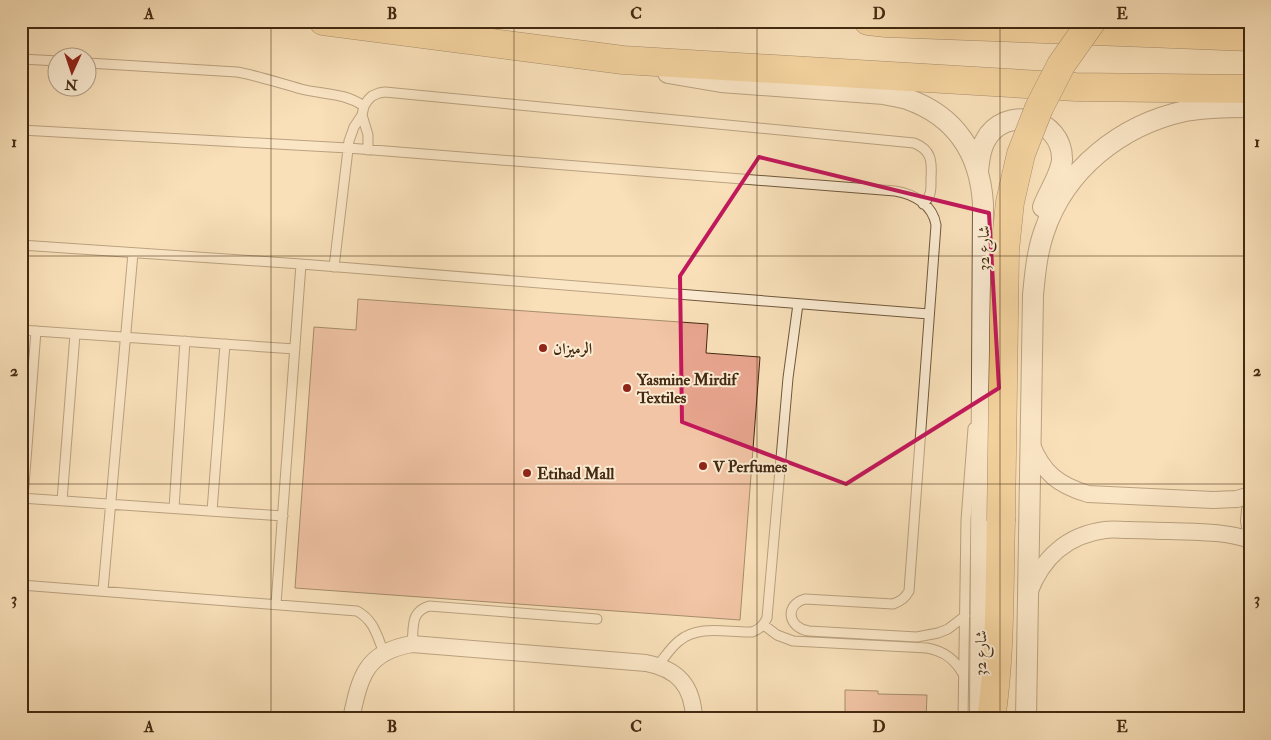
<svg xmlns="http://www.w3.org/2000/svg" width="1271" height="740" font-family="'IM FELL Double Pica',Amiri,serif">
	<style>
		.building { fill: #e8a58f; stroke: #432a11 }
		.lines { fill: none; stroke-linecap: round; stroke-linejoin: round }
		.service-casing { stroke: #70583b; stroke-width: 11 }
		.minor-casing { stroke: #70583b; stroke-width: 18 }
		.tertiary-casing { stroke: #70583b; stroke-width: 22 }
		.trunk-casing { stroke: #432a11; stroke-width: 29 }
		.service { stroke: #fbebd2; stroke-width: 9 }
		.minor { stroke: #fbebd2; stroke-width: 16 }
		.tertiary { stroke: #fbebd2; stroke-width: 20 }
		.trunk { stroke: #ecc07c; stroke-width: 28 }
		.trunk-bridge-casing { stroke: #432a11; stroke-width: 29; stroke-linecap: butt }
		.trunk-bridge { stroke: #ecc07c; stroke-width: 28 }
		.marked { fill: none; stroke: #c2185b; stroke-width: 4; stroke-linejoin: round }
		.grid { fill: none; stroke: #432a11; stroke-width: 1; stroke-opacity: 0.55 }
		.poi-dot { fill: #8f2418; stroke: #fbebd2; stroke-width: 2 }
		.labels { text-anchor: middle; stroke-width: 4; stroke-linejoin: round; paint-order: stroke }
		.street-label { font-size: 16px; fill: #432a11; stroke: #fbebd2 }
		.poi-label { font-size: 16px; font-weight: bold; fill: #432a11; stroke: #fbebd2; text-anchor: start }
		.neatline { fill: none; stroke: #432a11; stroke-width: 2 }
		.grid-label { font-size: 16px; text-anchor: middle; font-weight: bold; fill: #432a11 }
	</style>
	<rect width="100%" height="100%" fill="#f9e0b9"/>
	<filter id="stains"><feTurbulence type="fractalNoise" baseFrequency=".004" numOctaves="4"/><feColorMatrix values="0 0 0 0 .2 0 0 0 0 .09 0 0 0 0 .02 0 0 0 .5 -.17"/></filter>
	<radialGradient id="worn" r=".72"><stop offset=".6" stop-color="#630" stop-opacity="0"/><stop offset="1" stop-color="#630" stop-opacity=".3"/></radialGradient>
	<path class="building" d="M 358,299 L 708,324 L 706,353 L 760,357 L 740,620 L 295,588 L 314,327 L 356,330 Z
		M 845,690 L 878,691 L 878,694 L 927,695 L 926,719 L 845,719 Z"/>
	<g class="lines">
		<g class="service-casing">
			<path id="service" d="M 21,59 L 58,61
				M 88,63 L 237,72 C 259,76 279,83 301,89 C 325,95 342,92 364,106
				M 362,115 L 368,135 L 368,150
				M 21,130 L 348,148 L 895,191 C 914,194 933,205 936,225 L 909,591 C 905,598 901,601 893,604 L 805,599 C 784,605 788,628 809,631 L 917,637 L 938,633 L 948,629 L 965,616
				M 21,245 L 301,264 L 929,314
				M 334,267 L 349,141 L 354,127 L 362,115 L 364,106 L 368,100 L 372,96 L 379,93 L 385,92 L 914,143 C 932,150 932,162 931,178 C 931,190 932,195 923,204
				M 21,330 L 295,349
				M 21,498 L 283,516
				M 23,498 L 36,331
				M 62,501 L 75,334
				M 174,508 L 185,341
				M 212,511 L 225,344
				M 21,585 L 357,611 C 374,620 377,636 384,653
				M 103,590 L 133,253
				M 276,604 L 301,264
				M 764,625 L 777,635 L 793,641 L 927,648 C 944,651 955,659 963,674
				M 412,644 C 414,627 410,612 429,606 L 597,619
				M 658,665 C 665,657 671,647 679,641 C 699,624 728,633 752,632 C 760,629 763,626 767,618 L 788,378 L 798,304
				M 963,719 L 966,520 L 973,428"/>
		</g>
		<g class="minor-casing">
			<path id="minor" d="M 1031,443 C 1043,473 1058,485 1088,494 L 1213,500 L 1237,499 L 1250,495
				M 1250,510 L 1249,521 L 1250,527
				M 1029,593 C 1042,558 1067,535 1105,530 C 1112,529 1120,530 1128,530 C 1142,530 1156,531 1170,531 C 1197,532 1224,531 1250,540
				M 351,719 C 360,677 365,652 412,644 L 646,663 C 678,669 693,686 694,719"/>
		</g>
		<g class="tertiary-casing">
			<path id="tertiary" d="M 668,73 L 721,82 L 884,94 C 892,96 900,97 907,99 C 956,116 980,154 983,204 L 980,719
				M 978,171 C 979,161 980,150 985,141 C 1004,104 1063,117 1062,160 C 1061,174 1048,193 1043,207
				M 1026,719 L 1033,295 C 1035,274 1037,252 1044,232 C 1065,169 1121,125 1185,111 C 1206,107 1229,107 1250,107"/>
		</g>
		<g class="trunk-casing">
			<path id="trunk" d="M 323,21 L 623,60 L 1076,87 L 1250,89
				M 868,21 L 886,23 L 1250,37
				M 991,719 C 1001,653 999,587 1001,521"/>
		</g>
		<use href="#service" class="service"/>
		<use href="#minor" class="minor"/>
		<use href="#tertiary" class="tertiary"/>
		<use href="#trunk" class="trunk"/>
		<g class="trunk-bridge-casing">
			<path id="trunk-bridge" d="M 1001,521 L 1005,250 L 1010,202 L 1021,154 L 1039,108 L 1061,65 L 1092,21"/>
		</g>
		<use href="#trunk-bridge" class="trunk-bridge"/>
	</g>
	<path d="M0 0H1271V740H0ZM 759,157 L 989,213 L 999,388 L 846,484 L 682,422 L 680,276 Z" fill="#f9e0b9" fill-opacity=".55" fill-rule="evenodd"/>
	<path class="marked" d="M 759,157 L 989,213 L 999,388 L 846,484 L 682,422 L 680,276 Z"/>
	<path class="grid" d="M 271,21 L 271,719M 514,21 L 514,719M 757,21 L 757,719M 1000,21 L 1000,719M 21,256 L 1250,256M 21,484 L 1250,484"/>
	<g class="poi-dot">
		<circle cx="543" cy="348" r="5"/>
		<circle cx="627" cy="388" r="5"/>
		<circle cx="703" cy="466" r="5"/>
		<circle cx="527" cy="473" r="5"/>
	</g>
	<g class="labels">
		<g class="street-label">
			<text transform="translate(983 248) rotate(-90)" y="6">شارع 32</text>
			<text transform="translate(980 653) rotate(-89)" y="6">شارع 32</text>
		</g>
		<g class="poi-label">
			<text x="553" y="354">الرميزان</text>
			<text x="637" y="385">Yasmine Mirdif<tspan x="637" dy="18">Textiles</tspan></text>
			<text x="713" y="472">V Perfumes</text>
			<text x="537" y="479">Etihad Mall</text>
		</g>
	</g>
	<rect width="1271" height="740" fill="none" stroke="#f9e0b9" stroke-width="55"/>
	<g transform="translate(72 72) rotate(183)"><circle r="24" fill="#fbebd2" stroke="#b19e85"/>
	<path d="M0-4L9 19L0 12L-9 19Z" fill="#8f2418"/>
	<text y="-8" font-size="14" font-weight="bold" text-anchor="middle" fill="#432a11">N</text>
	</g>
	<rect x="28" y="28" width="1216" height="684" class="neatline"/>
	<g class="grid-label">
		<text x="149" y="19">A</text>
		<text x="392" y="19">B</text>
		<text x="636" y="19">C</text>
		<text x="879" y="19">D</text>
		<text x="1122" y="19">E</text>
		<text x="14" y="147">1</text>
		<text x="1257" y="147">1</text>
		<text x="14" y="376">2</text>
		<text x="1257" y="376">2</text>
		<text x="14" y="604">3</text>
		<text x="1257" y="604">3</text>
		<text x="149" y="732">A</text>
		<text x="392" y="732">B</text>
		<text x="636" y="732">C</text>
		<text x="879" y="732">D</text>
		<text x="1122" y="732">E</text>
	</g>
	<rect width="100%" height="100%" filter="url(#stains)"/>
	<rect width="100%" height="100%" fill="url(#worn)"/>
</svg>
